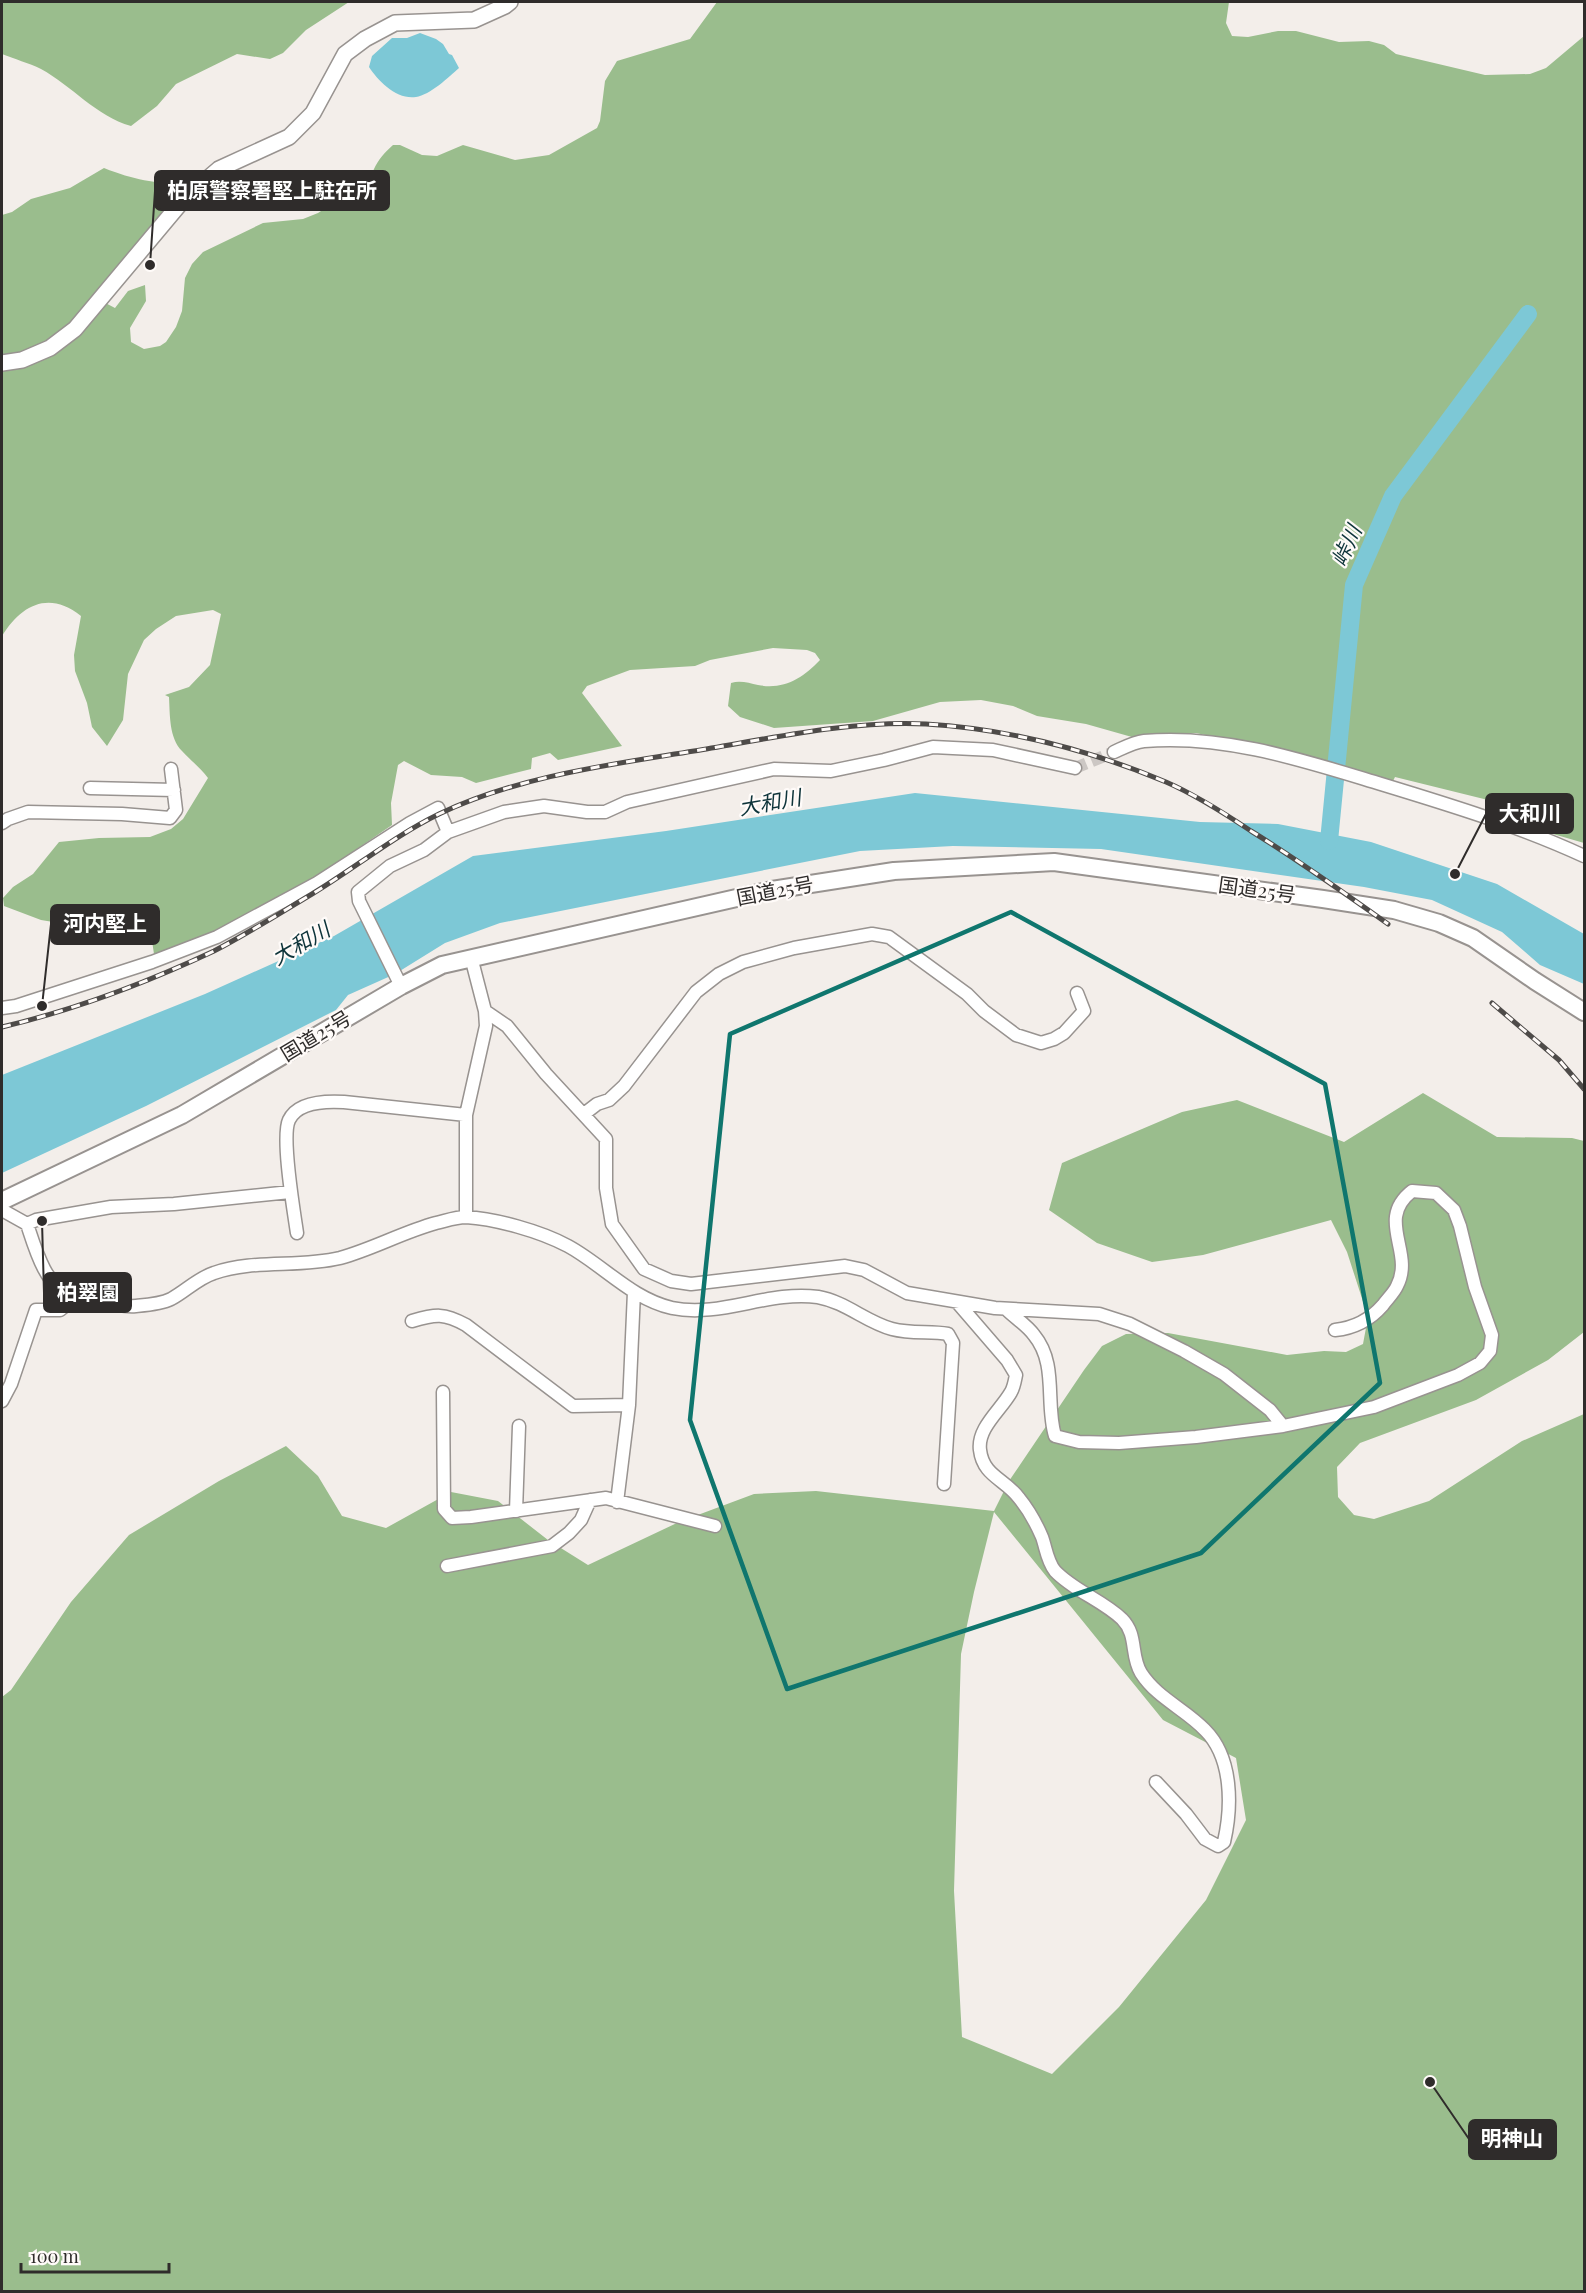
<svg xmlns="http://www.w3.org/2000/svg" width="1586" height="2293" font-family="'Playfair Display','Noto Sans JP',serif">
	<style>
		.forest { fill: #9abd8d; fill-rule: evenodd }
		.water { fill: #7dc8d6 }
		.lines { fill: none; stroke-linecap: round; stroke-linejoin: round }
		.river { stroke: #7dc8d6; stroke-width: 18 }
		.minor-tunnel { stroke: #ccc7c4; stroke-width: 12; stroke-dasharray: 12 6; stroke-linecap: butt }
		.minor-casing { stroke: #989390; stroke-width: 15 }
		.major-casing { stroke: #989390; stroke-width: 18 }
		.highway-casing { stroke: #989390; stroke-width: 20 }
		.minor { stroke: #fff; stroke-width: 12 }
		.major { stroke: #fff; stroke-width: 15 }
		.highway { stroke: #fff; stroke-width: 16 }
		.rail-casing { stroke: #4e4b49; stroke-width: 5 }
		.rail { stroke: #fffbf9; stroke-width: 3; stroke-dasharray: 9; stroke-linecap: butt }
		.marked { fill: none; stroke: #0f766e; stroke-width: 4.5; stroke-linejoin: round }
		.labels { text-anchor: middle; stroke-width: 4.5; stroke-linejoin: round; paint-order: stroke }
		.street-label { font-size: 20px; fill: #2f2c2b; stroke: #fffbf9 }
		.water-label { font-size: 21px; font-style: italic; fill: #0e343a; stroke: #fffbf9 }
		.leader { fill: none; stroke: #2f2c2b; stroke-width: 2 }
		.callout-dot { fill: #2f2c2b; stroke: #fffbf9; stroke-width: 2 }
		.callout { fill: #2f2c2b; stroke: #2f2c2b; stroke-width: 2 }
		.callout-label { font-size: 21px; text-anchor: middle; font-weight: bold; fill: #fff }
	</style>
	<rect width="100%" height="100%" fill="#f3eeea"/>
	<path class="forest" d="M 2,2 L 349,2 L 306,30 L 283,53 L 270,59 L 237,54 L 176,84 L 157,106 L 131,126 C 96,116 72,86 41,69 C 29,63 14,59 2,54 Z
		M 717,2 L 1229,2 L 1226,23 L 1232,36 L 1248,37 L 1278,31 L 1296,31 L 1339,42 L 1369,41 L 1384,45 L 1396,54 L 1485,75 L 1530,74 L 1546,68 L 1584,36 L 1584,843 L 1488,815 L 1492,801 L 1395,777 L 1392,783 L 1260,747 L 1196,733 L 1139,739 L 1086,724 L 1037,716 L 1013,706 L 981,700 L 940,702 L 873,721 L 774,728 L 740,717 L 728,706 L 731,683 C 740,680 749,683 758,685 C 784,690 803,678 820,660 L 815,653 L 807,650 L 773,648 L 710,660 L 695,666 L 630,670 L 587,686 L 582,693 L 622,746 L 558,760 L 550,753 L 532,758 L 531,769 L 476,783 L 462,777 L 431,775 L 404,761 L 398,765 L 391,803 L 392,825 L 309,882 L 204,936 L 154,954 L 149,921 L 122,919 L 120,933 L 41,920 L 4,906 L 3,898 L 13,887 L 33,874 L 59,842 L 99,838 L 150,837 L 171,829 L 183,819 L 208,778 C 200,767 191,761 182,751 C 169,738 170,715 169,697 L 165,695 L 189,687 L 210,665 L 221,614 L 213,610 L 176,616 L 156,629 L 144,640 L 128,674 L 123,720 L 107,746 L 92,727 L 87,703 L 75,671 L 74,655 L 81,616 C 49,590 21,605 2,636 L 2,215 L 12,212 L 31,199 L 70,188 L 104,168 C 134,180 154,183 186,184 L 189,188 L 94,297 L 115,308 L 128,291 L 145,285 L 146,301 L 130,328 L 131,342 L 144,349 L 160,346 L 166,342 L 176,327 L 182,311 L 185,278 L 192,264 L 203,252 L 263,223 L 303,219 L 318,213 L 344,196 L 361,196 C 369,189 369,179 374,169 C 378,160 385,152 393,145 L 400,145 L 422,155 L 437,156 L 463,145 L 515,160 L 549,155 L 597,128 L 600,121 L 605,81 L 617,61 L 690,39 Z
		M 1423,1093 L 1497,1137 L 1572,1138 L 1584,1141 L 1584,1332 L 1548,1360 L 1476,1400 L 1360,1443 L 1337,1467 L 1338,1497 L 1354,1515 L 1374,1519 L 1429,1501 L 1522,1441 L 1584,1414 L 1584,2291 L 2,2292 L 2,1697 L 11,1690 L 71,1602 L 129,1535 L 219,1481 L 286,1446 L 318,1476 L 342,1516 L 386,1528 L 451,1492 L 498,1501 L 548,1540 L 588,1565 L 679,1522 L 754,1494 L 816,1491 L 994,1511 L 1009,1481 L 1084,1370 L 1102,1346 L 1126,1334 L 1168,1333 L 1287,1355 L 1324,1351 L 1346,1352 L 1363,1344 L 1368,1317 L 1347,1252 L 1331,1220 L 1203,1255 L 1152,1262 L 1097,1243 L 1049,1210 L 1062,1163 L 1182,1112 L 1237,1100 L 1344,1142 ZM 994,1512 L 1163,1720 L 1236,1758 L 1246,1820 L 1206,1900 L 1119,2007 L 1052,2074 L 962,2037 L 954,1891 L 961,1654 L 974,1592 Z"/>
	<path class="water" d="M 420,33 L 436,39 L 443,44 L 449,54 L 452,55 L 459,68 C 449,77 430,95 416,97 C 397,100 378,81 369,67 L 372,56 L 392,38 L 407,38 Z
		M 915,793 L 1200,822 L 1278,824 L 1371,842 L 1497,884 L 1584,934 L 1584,984 L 1540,965 L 1502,932 L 1432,900 L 1364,887 L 1101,849 L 953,846 L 860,851 L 500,923 L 445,943 L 395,974 L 348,995 L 336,1010 L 146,1106 L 2,1173 L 2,1075 L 205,994 L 334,936 L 473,856 L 666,831 Z"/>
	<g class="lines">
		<path class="river" d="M 1329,841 L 1354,585 L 1393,496 L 1528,314"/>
		<path class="minor-tunnel" d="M 1075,768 L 1114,752"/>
		<g class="minor-casing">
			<path id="minor" d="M 1114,752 C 1123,748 1134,742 1144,741 C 1225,734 1305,761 1381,784 C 1450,805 1519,826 1584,856
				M 90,788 L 174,790
				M 2,823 L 8,819 L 28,812 L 122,814 L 170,818 L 176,810 L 171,769
				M 401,986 L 359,901 L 358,892 L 390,866 L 424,850 L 448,832
				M 2,1008 L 16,1006 L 152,962 L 217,937 L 317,883 L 410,823 L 438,808 L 448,832 L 504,812 L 544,806 L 587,812 L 605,812 L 627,802 L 774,769 L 831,771 L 884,760 L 933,747 L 993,750 L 1075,768
				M 485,1011 L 507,1026 L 546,1074 L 606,1139 L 606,1188 L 612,1224 L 644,1269 L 671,1281 L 691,1284 L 845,1266 L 864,1270 L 907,1293 L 995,1308 L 1099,1314 L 1130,1324 L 1184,1351 L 1224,1374 L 1270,1410 L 1283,1426
				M 584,1114 L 597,1104 L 609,1100 L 624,1086 L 696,992 L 719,974 L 743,962 L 794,948 L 872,934 L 889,937 L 967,994 L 984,1011 L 1016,1035 L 1041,1043 L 1054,1039 L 1064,1033 L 1084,1011 L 1077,993
				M 2,1210 L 27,1224 C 35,1248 45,1286 71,1296 C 79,1298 88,1299 96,1301 C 109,1304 123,1307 136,1306 C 147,1305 161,1304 171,1299 C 186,1291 198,1278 214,1273 C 254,1259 299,1268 340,1258 C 373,1249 403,1232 436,1223 C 445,1221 456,1217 466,1217 C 496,1219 540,1231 568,1246 C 603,1265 632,1299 672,1308 C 721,1318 769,1290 818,1297 C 846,1302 866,1322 892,1329 C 911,1334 930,1331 948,1334 L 953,1343 L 944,1484
				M 466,1217 L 466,1115 L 486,1026 L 485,1011 L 471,957
				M 27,1224 L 36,1220 L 111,1207 L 174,1204 L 290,1192
				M 297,1233 C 294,1212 281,1137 289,1120 C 298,1101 327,1101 344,1102 L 466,1115
				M 957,1302 L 1007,1360 L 1016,1375 C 1015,1380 1014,1387 1011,1392 C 1001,1410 977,1428 980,1450 C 983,1476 1005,1479 1019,1498 C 1028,1509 1036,1523 1042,1537 C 1046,1548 1047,1561 1055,1571 C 1074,1591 1102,1600 1122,1619 C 1138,1635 1130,1655 1141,1673 C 1157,1698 1185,1709 1205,1730 C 1233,1758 1232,1807 1224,1842 L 1218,1846 L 1205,1839 L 1186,1814 L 1156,1782
				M 1006,1309 C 1015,1318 1027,1325 1034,1335 C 1058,1364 1045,1403 1055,1436 L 1079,1442 L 1119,1443 L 1196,1437 L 1283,1426 L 1374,1407 L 1458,1375 L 1480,1363 L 1490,1351 L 1492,1335 L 1475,1287 L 1460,1226 L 1454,1210 L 1436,1193 L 1412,1191 C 1375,1220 1415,1252 1397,1286 C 1394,1293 1387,1299 1383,1305 C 1370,1320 1355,1328 1335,1330
				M 412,1321 C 436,1314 444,1313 466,1325 L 573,1406 L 629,1405
				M 443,1392 L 444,1509 L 452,1518 L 471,1517 L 606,1498 L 715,1526
				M 2,1401 L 11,1384 L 36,1310 L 60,1310 L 65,1306 L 60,1287
				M 617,1502 L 629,1405 L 634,1292
				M 516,1511 L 519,1426
				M 447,1566 L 552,1546 L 569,1533 L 581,1520 L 590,1500"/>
		</g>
		<g class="major-casing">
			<path id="major" d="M 2,363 L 22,360 L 50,348 L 75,329 L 184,199 L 219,169 L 289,137 L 313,113 L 345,54 L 365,39 L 395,23 L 474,20 L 505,6 L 510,2"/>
		</g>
		<g class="highway-casing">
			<path id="highway" d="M 2,1201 L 182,1115 L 401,986 L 442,965 L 772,890 L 894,871 L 1054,862 L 1323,899 L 1394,910 L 1439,923 L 1473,938 L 1535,981 L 1584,1012"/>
		</g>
		<use href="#minor" class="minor"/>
		<use href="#major" class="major"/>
		<use href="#highway" class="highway"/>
		<g class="rail-casing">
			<path id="rail" d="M 1492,1003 L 1559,1060 L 1584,1089
				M 2,1027 C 74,1010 146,983 214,951 C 247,934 280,913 312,894 C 355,868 394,836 439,814 C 519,776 608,765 694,751 C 767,739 852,720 926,724 C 1008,729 1090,750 1166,782 C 1196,795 1224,813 1251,831 C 1298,860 1343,892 1388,924"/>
		</g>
		<use href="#rail" class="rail"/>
	</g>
	<path class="marked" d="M 1011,912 L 1325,1084 L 1380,1383 L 1201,1553 L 787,1689 L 690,1420 L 730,1034 Z"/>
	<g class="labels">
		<g class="street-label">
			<text transform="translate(1257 890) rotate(8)" y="7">国道25号</text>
			<text transform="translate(775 891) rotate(-11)" y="7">国道25号</text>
			<text transform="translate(316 1036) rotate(-31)" y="7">国道25号</text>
		</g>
		<g class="water-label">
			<text transform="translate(1347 546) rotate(-66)" y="7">峠川</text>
			<text transform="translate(770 803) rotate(-10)" y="7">大和川</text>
			<text transform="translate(301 944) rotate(-30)" y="7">大和川</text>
		</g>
	</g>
	<path class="leader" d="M150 265L155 191M1455 874L1486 814M42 1006L51 924M42 1221L44 1293M1430 2082L1469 2139"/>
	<g class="callout-dot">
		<circle cx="150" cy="265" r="6"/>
		<circle cx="1455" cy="874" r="6"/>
		<circle cx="42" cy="1006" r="6"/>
		<circle cx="42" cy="1221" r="6"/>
		<circle cx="1430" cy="2082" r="6"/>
	</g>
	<g class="callout">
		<rect x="155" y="171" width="234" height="39" rx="6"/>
		<rect x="1486" y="794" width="87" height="39" rx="6"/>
		<rect x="51" y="905" width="108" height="39" rx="6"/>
		<rect x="44" y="1273" width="87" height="39" rx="6"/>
		<rect x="1469" y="2120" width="87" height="39" rx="6"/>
	</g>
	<g class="callout-label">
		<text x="272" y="198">柏原警察署堅上駐在所</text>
		<text x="1530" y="821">大和川</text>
		<text x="105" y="931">河内堅上</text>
		<text x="88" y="1300">柏翠園</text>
		<text x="1512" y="2146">明神山</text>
	</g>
	<rect width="1586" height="2293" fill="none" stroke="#2f2c2b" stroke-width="6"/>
	<path d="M21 2263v9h148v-9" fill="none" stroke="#2f2c2b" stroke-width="3"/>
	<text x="30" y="2263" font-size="18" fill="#2f2c2b" stroke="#fffbf9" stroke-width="4.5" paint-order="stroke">100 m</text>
</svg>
